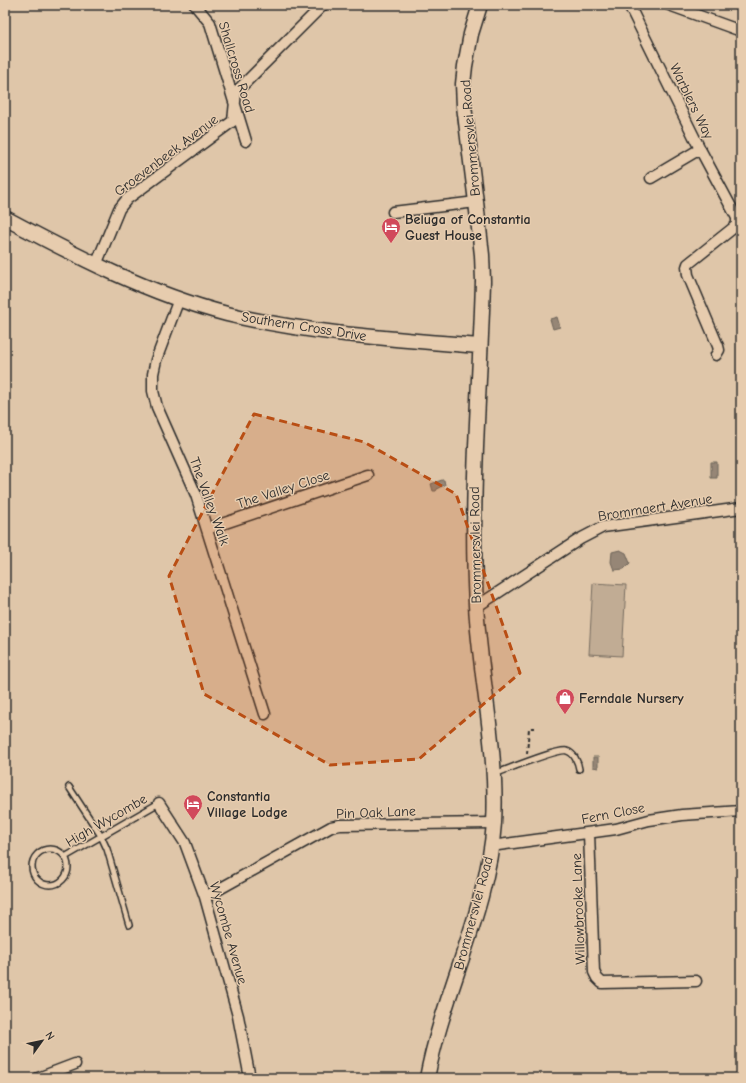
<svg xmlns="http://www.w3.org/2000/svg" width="746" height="1083" font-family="'Comic Neue',sans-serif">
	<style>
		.green { fill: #c1ac94; stroke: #766c60 }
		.water { fill: #968676; stroke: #6b6258 }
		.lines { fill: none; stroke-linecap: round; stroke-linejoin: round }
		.lane-casing { stroke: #2b2b2b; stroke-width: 8 }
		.street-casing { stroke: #2b2b2b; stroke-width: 13 }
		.secondary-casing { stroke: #2b2b2b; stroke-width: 17 }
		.path { stroke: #2b2b2b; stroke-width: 2; stroke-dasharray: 4 3; stroke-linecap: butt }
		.lane { stroke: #e7ccae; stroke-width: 5 }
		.street { stroke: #e7ccae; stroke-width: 10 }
		.secondary { stroke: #e7ccae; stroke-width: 14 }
		.marked { fill: #b94e14; fill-opacity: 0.2; stroke: #b94e14; stroke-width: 3; stroke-dasharray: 8 5; stroke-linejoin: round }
		.labels { text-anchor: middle; stroke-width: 3; stroke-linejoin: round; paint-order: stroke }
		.street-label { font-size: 14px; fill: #2b2b2b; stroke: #e7ccae }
		.poi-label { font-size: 14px; font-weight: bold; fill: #2b2b2b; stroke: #e7ccae; text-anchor: start }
	</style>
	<rect width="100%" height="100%" fill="#dfc6a9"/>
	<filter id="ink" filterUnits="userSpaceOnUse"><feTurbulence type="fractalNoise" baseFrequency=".025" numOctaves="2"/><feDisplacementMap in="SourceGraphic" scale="8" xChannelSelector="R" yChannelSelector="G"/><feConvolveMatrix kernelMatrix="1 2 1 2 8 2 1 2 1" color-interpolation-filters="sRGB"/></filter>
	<g filter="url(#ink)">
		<path class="green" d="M 593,583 L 626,585 L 622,656 L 589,654 Z"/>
		<path class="water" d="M 557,317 L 560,327 L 553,329 L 550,319 Z
			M 711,462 L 717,462 L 717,478 L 711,478 Z
			M 442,480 L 444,480 L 445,485 L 438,488 L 436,491 L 433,491 L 431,484 Z
			M 620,550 L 626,553 L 630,563 L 624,569 L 614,570 L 611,562 L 612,552 Z
			M 593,757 L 598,757 L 598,768 L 593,767 Z"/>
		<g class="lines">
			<g class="lane-casing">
				<path id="lane" d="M 494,774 C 506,770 559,748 567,751 C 574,753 578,762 579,769
					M 69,787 L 101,836 L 107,849 L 129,925
					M32 867a18 18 0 1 1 36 0a18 18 0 1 1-36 0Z
					M 65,857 L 159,803"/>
			</g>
			<g class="street-casing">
				<path id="street" d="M 195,5 L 210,23 L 246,141
					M 629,5 L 700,149 L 737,218 L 737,225 L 688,264 L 687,267 L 688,275 L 718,346 L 719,350 L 716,355
					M 669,5 L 741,31
					M 651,178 L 700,149
					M 393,212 L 476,202
					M 96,265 L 119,209 L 127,199 L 138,191 L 233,121 L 236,92 L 323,5
					M 179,299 L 156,360 L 153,374 L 153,391 L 157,407 L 196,495 L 265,714
					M 207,529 L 368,475
					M 476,607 L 580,539 L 603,527 L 741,508
					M 159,803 L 185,843 L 205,897 L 238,1016 L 250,1078
					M 589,833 L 594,972 L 597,978 L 602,983 L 696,981
					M 491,846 L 616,829 L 649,820 L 682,815 L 741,811
					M 205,897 L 331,827 L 340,825 L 494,823
					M 38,1078 L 75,1064"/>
			</g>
			<g class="secondary-casing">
				<path id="secondary" d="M 5,218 C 76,256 149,294 227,314 C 310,334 395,339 479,346
					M 427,1078 C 443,993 488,910 494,823 C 498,752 480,677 476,605 C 470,497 480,389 483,281 L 482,255 L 476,202 L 464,106 L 463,84 L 465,66 L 471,34 L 480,5"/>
			</g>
			<path class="path" d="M 527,754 L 529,728 L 537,728"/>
			<use href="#lane" class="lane"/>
			<use href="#street" class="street"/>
			<use href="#secondary" class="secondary"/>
		</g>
	</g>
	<path class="marked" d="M 254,414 L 364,442 L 456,494 L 520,673 L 419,759 L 330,765 L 204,694 L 169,576 Z"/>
	<defs>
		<g id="hotel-pin" transform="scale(1)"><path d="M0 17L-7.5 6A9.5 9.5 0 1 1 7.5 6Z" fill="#d1495b" stroke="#e7ccae"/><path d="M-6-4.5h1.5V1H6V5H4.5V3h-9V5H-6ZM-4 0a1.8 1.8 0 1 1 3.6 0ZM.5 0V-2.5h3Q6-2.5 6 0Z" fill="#fff"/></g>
		<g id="shop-pin" transform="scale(1)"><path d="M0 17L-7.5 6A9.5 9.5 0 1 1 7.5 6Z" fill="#d1495b" stroke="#e7ccae"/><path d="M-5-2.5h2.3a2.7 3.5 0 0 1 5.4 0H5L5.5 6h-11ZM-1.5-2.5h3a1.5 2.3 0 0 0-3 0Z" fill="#fff"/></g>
	</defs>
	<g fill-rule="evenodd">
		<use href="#hotel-pin" x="391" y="227"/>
		<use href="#shop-pin" x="565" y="698"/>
		<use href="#hotel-pin" x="193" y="804"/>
	</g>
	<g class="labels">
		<g class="street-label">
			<text transform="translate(237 67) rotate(73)" y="5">Shallcross Road</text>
			<text transform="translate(692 101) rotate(64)" y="5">Warblers Way</text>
			<text transform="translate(470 138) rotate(-95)" y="5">Brommersvlei Road</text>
			<text transform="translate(166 155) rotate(-37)" y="5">Groevenbeek Avenue</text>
			<text transform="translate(304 326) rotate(9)" y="5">Southern Cross Drive</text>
			<text transform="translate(283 489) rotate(-18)" y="5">The Valley Close</text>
			<text transform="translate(210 501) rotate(70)" y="5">The Valley Walk</text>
			<text transform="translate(655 507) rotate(-9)" y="5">Brommaert Avenue</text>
			<text transform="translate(475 545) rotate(-91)" y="5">Brommersvlei Road</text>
			<text transform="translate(376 812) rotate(-2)" y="5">Pin Oak Lane</text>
			<text transform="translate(613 813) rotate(-11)" y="5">Fern Close</text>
			<text transform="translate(106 820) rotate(-30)" y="5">High Wycombe</text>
			<text transform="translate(578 909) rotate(-92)" y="5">Willowbrooke Lane</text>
			<text transform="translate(473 913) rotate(-75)" y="5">Brommersvlei Road</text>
			<text transform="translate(229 933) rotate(74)" y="5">Wycombe Avenue</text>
		</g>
		<g class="poi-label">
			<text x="405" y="224">Beluga of Constantia<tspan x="405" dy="16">Guest House</tspan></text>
			<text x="579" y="703">Ferndale Nursery</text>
			<text x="207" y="801">Constantia<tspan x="207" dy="16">Village Lodge</tspan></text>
		</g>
	</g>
	<rect width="746" height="1083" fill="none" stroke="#e7ccae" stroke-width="20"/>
	<rect x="10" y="10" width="726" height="1063" fill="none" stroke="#2b2b2b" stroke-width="1.5" filter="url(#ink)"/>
	<g transform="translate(42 1041) rotate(57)" stroke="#e7ccae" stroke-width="3" paint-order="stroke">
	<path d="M0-3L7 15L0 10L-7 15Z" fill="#2b2b2b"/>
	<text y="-6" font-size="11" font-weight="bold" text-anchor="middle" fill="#2b2b2b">N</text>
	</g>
</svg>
